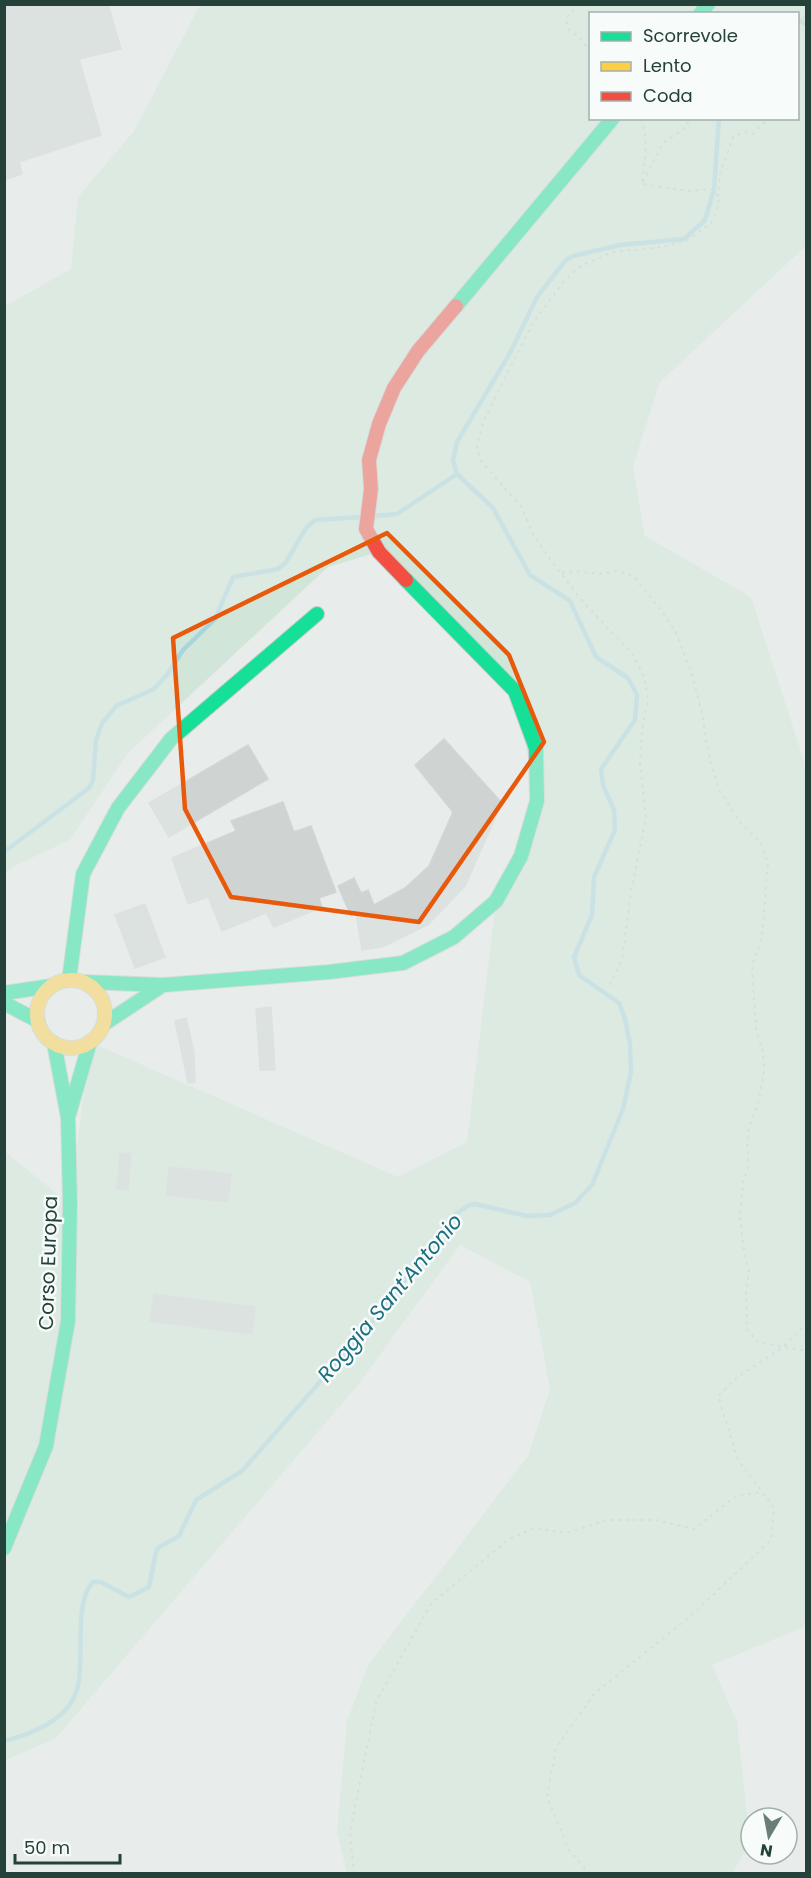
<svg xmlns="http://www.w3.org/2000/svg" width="811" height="1878" font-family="Poppins,sans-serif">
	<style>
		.green { fill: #d1e6d8; fill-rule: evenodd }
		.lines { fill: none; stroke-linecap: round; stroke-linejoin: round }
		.stream { stroke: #a9d4db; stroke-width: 4.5 }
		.building { fill: #cfd4d2; stroke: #d1d6d4; stroke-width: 1.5 }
		.fast-casing { stroke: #c3cbc8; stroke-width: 16 }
		.slow-casing { stroke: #c3cbc8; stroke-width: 16 }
		.jam-casing { stroke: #c3cbc8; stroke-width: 16 }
		.path { stroke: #c3ccca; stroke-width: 2; stroke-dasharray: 3 4.5; stroke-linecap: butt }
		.fast { stroke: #16e098; stroke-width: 14 }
		.slow { stroke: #ffcf43; stroke-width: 14 }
		.jam { stroke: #f24e42; stroke-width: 14 }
		.marked { fill: none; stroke: #e8590c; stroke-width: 4.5; stroke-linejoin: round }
		.labels { text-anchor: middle; stroke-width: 5; stroke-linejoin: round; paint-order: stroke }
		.street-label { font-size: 20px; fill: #24423a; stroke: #f7fbf9 }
		.water-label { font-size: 21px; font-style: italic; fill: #1c6f80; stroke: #f7fbf9 }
	</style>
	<rect width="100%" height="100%" fill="#e8edeb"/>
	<path class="green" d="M 200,5 L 806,5 L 806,246 L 660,382 L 633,466 L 645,536 L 751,597 L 806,767 L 806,1626 L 712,1665 L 737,1722 L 750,1841 L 733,1873 L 347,1873 L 337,1832 L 347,1721 L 368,1665 L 528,1456 L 550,1389 L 530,1282 L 460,1245 L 358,1385 L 55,1739 L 5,1760 L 4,1151 L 70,1204 L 90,1042 L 398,1177 L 467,1142 L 496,901 L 537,801 L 515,691 L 379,552 L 328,567 L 128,753 L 70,840 L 12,867 L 5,874 L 5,306 L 71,269 L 78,197 L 134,131 ZM 590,14 L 798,14 L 798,118 L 590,118 Z"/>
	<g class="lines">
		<path class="stream" d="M 798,20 L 806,24
			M 374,516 L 397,514 L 457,474
			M 4,852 L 89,788 L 93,780 L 96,740 L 102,723 L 116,706 L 154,689 L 167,675 L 183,650 L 215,619 L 233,577 L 278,569 L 286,562 L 306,528 L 315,520 L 362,517
			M 4,1741 C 32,1734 68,1720 77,1690 C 82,1674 80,1639 81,1621 C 82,1607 84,1591 93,1582 L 101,1582 L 129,1597 L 149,1587 L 156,1552 L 159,1547 L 179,1536 L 196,1500 L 242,1471 L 373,1321 L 456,1214 L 469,1205 L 475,1204 L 527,1216 L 550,1215 L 575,1203 L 592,1185 L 623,1109 L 631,1072 L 630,1044 L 625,1019 L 619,1003 L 579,975 L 574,957 L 592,915 L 594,877 L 615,830 L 614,810 L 603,785 L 601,769 L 635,720 L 637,695 L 628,678 L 596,657 L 570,601 L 530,575 L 493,508 L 457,474 L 453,461 L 457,442 L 510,353 L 537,297 L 565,261 L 573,256 L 620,245 L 684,239 L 705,220 L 714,189 L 719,118"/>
	</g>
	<path class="building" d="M 4,4 L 108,4 L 121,49 L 79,59 L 101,135 L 19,162 L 22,174 L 4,180 Z
		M 444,739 L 502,803 L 465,886 L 428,925 L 382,947 L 362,950 L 356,914 L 351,916 L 338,886 L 354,878 L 361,893 L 368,890 L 374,905 L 405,888 L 429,866 L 453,812 L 415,765 Z
		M 248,745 L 268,779 L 169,837 L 149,803 Z
		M 283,802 L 294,832 L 311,826 L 336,892 L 319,898 L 322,907 L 274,927 L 266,913 L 222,931 L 208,897 L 188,904 L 172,858 L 236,831 L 231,821 Z
		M 145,904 L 165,957 L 135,968 L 115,915 Z
		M 271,1007 L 275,1070 L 260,1070 L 256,1009 Z
		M 186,1018 L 194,1052 L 195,1082 L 188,1083 L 175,1021 Z
		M 120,1153 L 131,1154 L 128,1190 L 117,1189 Z
		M 169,1167 L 231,1174 L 228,1202 L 166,1195 Z
		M 154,1294 L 255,1307 L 252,1334 L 150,1321 Z"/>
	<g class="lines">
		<g class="fast-casing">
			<path id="fast" d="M 700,14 L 708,4
				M 456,306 L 613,118
				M 69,980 L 83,874 L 118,808 L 171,739 L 317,614
				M 85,982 L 163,985 L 329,972 L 403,963 L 454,937 L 496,901 L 521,856 L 537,801 L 536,748 L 515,691 L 406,580
				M 4,993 L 51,986
				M 4,1003 L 38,1021
				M 104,1024 L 163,985
				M 69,1114 L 90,1042
				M 4,1548 L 46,1446 L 68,1321 L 70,1204 L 68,1118 L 54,1043"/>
		</g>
		<g class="slow-casing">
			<path id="slow" d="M37 1014a34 34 0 1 1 68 0a34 34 0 1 1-68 0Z"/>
		</g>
		<g class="jam-casing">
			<path id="jam" d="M 406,580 L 379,552 L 366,529 L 371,489 L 369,460 L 379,424 L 394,388 L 418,351 L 456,306"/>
		</g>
		<path class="path" d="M 579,4 L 566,18 L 568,29 L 579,37 L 590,52
			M 798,23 L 803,21 L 806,12
			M 798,73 L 806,70
			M 643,182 L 663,143 L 685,128 L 690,118
			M 718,197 L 720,174 L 733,137 L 744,132 L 753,134 L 768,118
			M 562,573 L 575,571 L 599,574 L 619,571 L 634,577 L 664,614 L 676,633 L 692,674 L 703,717 L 706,743 L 719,790 L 742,825 L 760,842 L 768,863 L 762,937 L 752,966 L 756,1029 L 763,1052 L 764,1072 L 758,1104 L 749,1127 L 747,1143 L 749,1165 L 743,1182 L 740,1217 L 744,1252 L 749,1271 L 746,1291 L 747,1329 L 758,1342 L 806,1351
			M 610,985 L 622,960 L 631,892 L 646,817 L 640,764 L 642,730 L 648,699 L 644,677 L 633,654 L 583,602 L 547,555 L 534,536 L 521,507 L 480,460 L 477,445 L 483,422 L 524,340 L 535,320 L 564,281 L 579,267 L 612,252 L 656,248 L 688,240 L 711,223 L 719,204 L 718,197 L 714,189 L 688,191 L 642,184 C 644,164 650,137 640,118
			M 354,1874 L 350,1832 L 376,1702 L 431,1604 L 509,1539 L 534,1528 L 566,1533 L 607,1520 L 656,1520 L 694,1529 L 736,1496 L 762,1492
			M 590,1874 L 569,1850 L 547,1797 L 556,1748 L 594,1694 L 694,1613 L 771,1540 L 774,1508 L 738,1460 L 718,1396 L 735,1379 L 783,1347 L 806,1324"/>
		<use href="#fast" class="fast"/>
		<use href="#slow" class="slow"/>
		<use href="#jam" class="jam"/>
	</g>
	<path d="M0 0H811V1878H0ZM 387,533 L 509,655 L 544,742 L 419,922 L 231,897 L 185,809 L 173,638 Z" fill="#e8edeb" fill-opacity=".55" fill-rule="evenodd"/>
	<path class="marked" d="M 387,533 L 509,655 L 544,742 L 419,922 L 231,897 L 185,809 L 173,638 Z"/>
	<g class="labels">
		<g class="street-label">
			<text transform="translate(48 1263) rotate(-88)" y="7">Corso Europa</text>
		</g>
		<g class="water-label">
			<text transform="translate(390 1298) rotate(-50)" y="7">Roggia Sant'Antonio</text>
		</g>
	</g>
	<rect width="811" height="1878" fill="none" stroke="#24423a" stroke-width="12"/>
	<rect x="589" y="12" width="210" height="108" fill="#f7fbf9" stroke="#a3b1ad" stroke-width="1.5"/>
	<rect x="601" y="32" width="30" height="9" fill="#16e098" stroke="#a3b1ad" stroke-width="1.5"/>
	<text x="643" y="42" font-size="18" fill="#24423a">Scorrevole</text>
	<rect x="601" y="62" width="30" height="9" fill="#ffcf43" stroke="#a3b1ad" stroke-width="1.5"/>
	<text x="643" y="72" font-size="18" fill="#24423a">Lento</text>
	<rect x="601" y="92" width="30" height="9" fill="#f24e42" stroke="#a3b1ad" stroke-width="1.5"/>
	<text x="643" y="102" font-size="18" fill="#24423a">Coda</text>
	<g transform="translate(769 1836) rotate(190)"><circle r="28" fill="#f7fbf9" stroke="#a3b1ad" stroke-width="1.5"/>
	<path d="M0-4.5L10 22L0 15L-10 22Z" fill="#697e78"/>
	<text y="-9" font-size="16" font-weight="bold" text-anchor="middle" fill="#24423a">N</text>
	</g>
	<path d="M15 1854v9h105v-9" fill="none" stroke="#24423a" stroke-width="3"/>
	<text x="24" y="1854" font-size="18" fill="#24423a" stroke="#f7fbf9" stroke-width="4.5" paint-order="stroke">50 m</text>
</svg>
